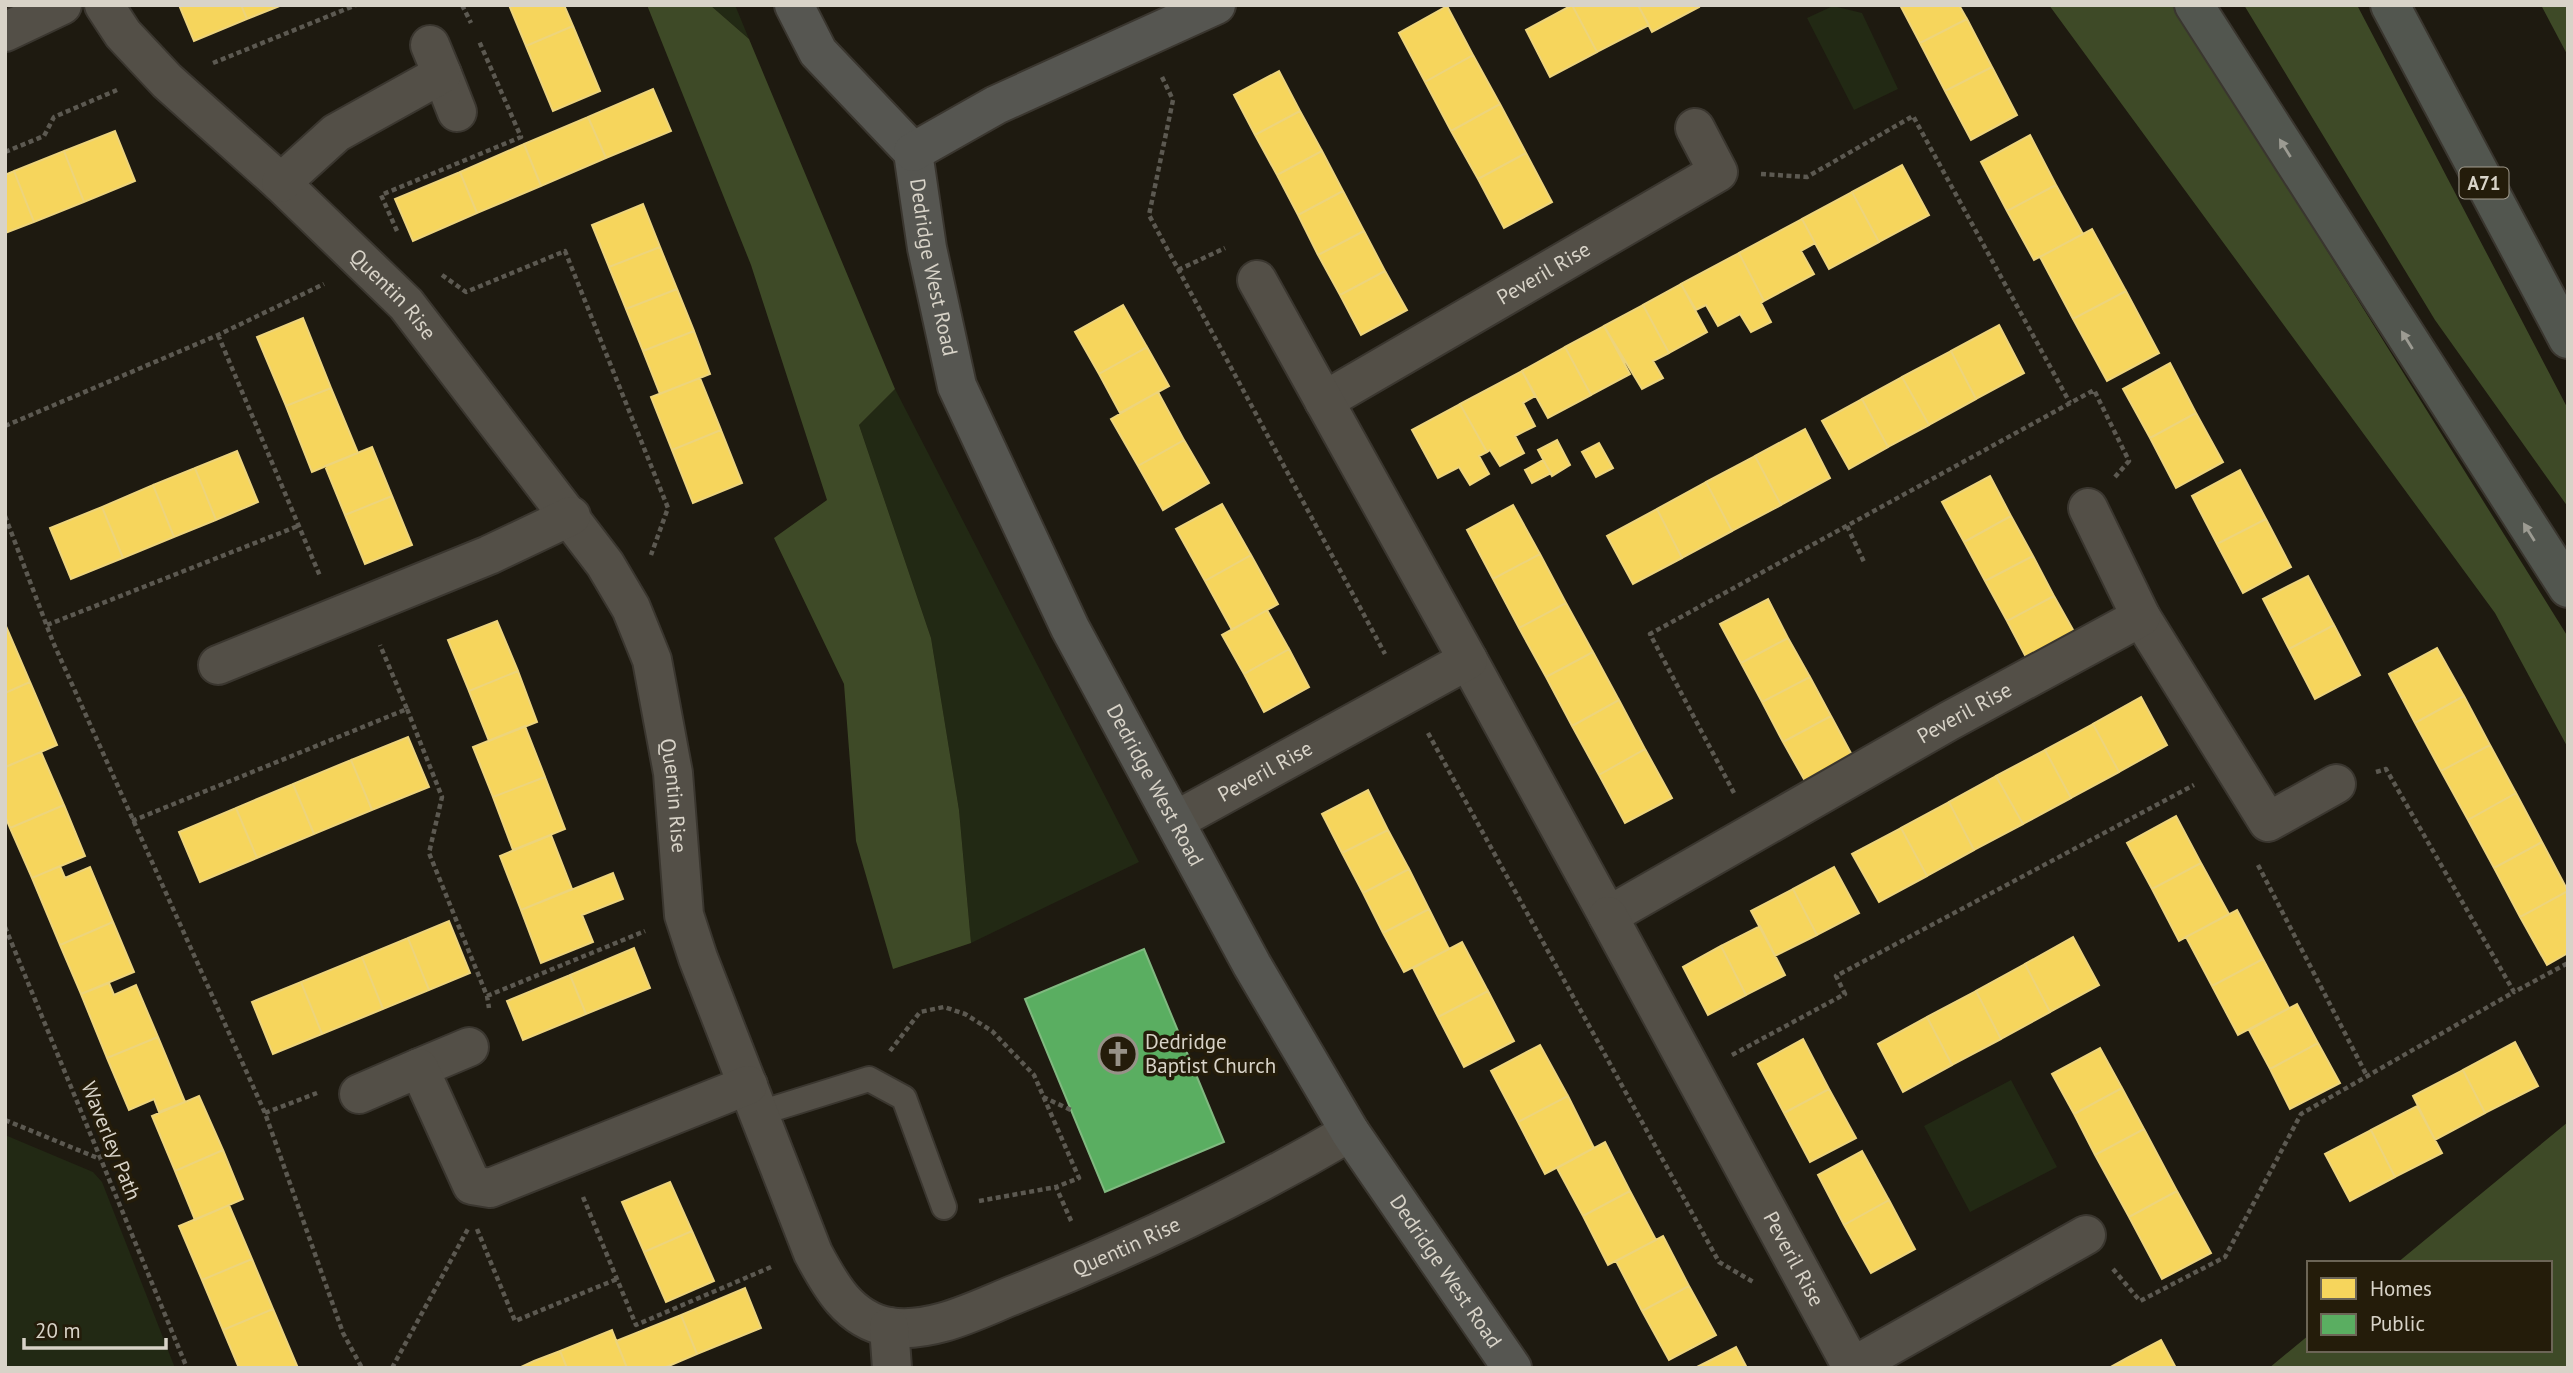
<svg xmlns="http://www.w3.org/2000/svg" width="2573" height="1373" font-family="'PT Sans',sans-serif">
	<style>
		.green { fill: #222914 }
		.forest { fill: #3e4a27 }
		.homes { fill: #f6d55c; stroke: #edd47c; stroke-width: 2 }
		.public { fill: #5aae61; stroke: #80b980; stroke-width: 2 }
		.lines { fill: none; stroke-linecap: round; stroke-linejoin: round }
		.lane-casing { stroke: #3a362f; stroke-width: 28 }
		.street-casing { stroke: #3a362f; stroke-width: 42 }
		.secondary-casing { stroke: #3a362f; stroke-width: 42 }
		.primary-casing { stroke: #3a362f; stroke-width: 42 }
		.path { stroke: #5c5951; stroke-width: 4.5; stroke-dasharray: 5 3.5; stroke-linecap: butt }
		.lane { stroke: #534f47; stroke-width: 24 }
		.street { stroke: #534f47; stroke-width: 38 }
		.secondary { stroke: #565651; stroke-width: 38 }
		.primary { stroke: #52564f; stroke-width: 38 }
		.oneway { fill: #9c9b92 }
		.labels { text-anchor: middle; stroke-width: 7; stroke-linejoin: round; paint-order: stroke }
		.shield { fill: #241c0a; stroke: #a29c8f; stroke-width: 2 }
		.shield-label { font-size: 19px; font-weight: bold; fill: #d8d3c8 }
		.street-label { font-size: 21px; fill: #d8d3c8; stroke: #241c0a }
		.poi-label { font-size: 21px; fill: #d8d3c8; stroke: #241c0a; text-anchor: start }
	</style>
	<rect width="100%" height="100%" fill="#1e1a10"/>
	<path class="green" d="M 710,5 L 735,5 L 749,39 Z
		M 1833,6 L 1862,13 L 1898,89 L 1854,110 L 1807,18 Z
		M 895,389 L 1139,862 L 971,943 L 959,810 L 931,638 L 859,425 Z
		M 2011,1080 L 2057,1167 L 1970,1212 L 1924,1126 Z
		M 5,1135 L 93,1172 L 102,1182 L 175,1368 L 5,1368 Z"/>
	<path class="forest" d="M 647,5 L 710,5 L 749,39 L 895,389 L 859,425 L 931,638 L 959,810 L 971,943 L 893,969 L 856,841 L 844,684 L 774,538 L 827,500 L 751,265 Z
		M 2049,5 L 2174,5 L 2568,637 L 2568,748 L 2495,613 Z
		M 2244,5 L 2357,5 L 2568,409 L 2568,507 L 2435,320 Z
		M 2541,5 L 2568,5 L 2568,56 Z
		M 2568,1122 L 2568,1368 L 2269,1368 L 2309,1335 L 2309,1350 L 2550,1350 L 2550,1263 L 2397,1263 Z"/>
	<path class="homes" d="M 179,5 L 241,5 L 247,19 L 194,41 Z
		M 241,5 L 282,5 L 247,19 Z
		M 509,5 L 564,5 L 573,26 L 526,46 Z
		M 1572,5 L 1597,52 L 1550,77 L 1526,30 Z
		M 1572,5 L 1638,5 L 1649,25 L 1597,52 Z
		M 1638,5 L 1698,5 L 1699,7 L 1652,32 Z
		M 1900,5 L 1959,5 L 1967,19 L 1920,43 Z
		M 1447,6 L 1473,55 L 1425,82 L 1399,33 Z
		M 1967,19 L 1992,67 L 1945,91 L 1920,43 Z
		M 573,26 L 600,91 L 553,111 L 526,46 Z
		M 1473,55 L 1500,104 L 1451,131 L 1425,82 Z
		M 1992,67 L 2017,115 L 1971,140 L 1945,91 Z
		M 1279,71 L 1300,111 L 1255,135 L 1234,95 Z
		M 653,89 L 671,131 L 606,158 L 588,117 Z
		M 1500,104 L 1526,153 L 1478,179 L 1451,131 Z
		M 1300,111 L 1322,151 L 1277,175 L 1255,135 Z
		M 588,117 L 606,158 L 541,186 L 524,144 Z
		M 115,131 L 135,181 L 84,202 L 64,151 Z
		M 2030,135 L 2056,185 L 2007,211 L 1981,162 Z
		M 524,144 L 541,186 L 477,213 L 460,172 Z
		M 64,151 L 84,202 L 34,222 L 14,171 Z
		M 1322,151 L 1343,191 L 1298,215 L 1277,175 Z
		M 1526,153 L 1552,202 L 1504,228 L 1478,179 Z
		M 1902,165 L 1929,215 L 1879,242 L 1852,192 Z
		M 14,171 L 34,222 L 5,233 L 5,175 Z
		M 460,172 L 477,213 L 413,241 L 395,199 Z
		M 2056,185 L 2083,234 L 2034,260 L 2007,211 Z
		M 1343,191 L 1364,231 L 1318,255 L 1298,215 Z
		M 1852,192 L 1879,242 L 1829,269 L 1802,219 Z
		M 643,204 L 660,247 L 609,267 L 592,225 Z
		M 1802,219 L 1815,243 L 1801,251 L 1814,274 L 1764,301 L 1739,253 Z
		M 2092,229 L 2126,291 L 2073,319 L 2040,257 Z
		M 1364,231 L 1385,271 L 1340,295 L 1318,255 Z
		M 660,247 L 677,289 L 626,309 L 609,267 Z
		M 1739,253 L 1764,301 L 1761,303 L 1771,322 L 1751,332 L 1740,314 L 1718,326 L 1706,305 L 1696,310 L 1681,284 Z
		M 1385,271 L 1407,310 L 1361,335 L 1340,295 Z
		M 1681,284 L 1707,332 L 1669,353 L 1643,305 Z
		M 677,289 L 694,331 L 643,351 L 626,309 Z
		M 2126,291 L 2159,353 L 2107,381 L 2073,319 Z
		M 1123,305 L 1147,347 L 1099,374 L 1075,332 Z
		M 1643,305 L 1669,353 L 1653,361 L 1663,378 L 1642,389 L 1604,326 Z
		M 303,318 L 331,388 L 286,406 L 257,337 Z
		M 1999,325 L 2024,373 L 1976,399 L 1951,351 Z
		M 1604,326 L 1630,374 L 1591,395 L 1565,347 Z
		M 694,331 L 710,374 L 660,394 L 643,351 Z
		M 1147,347 L 1169,386 L 1120,413 L 1099,374 Z
		M 1565,347 L 1591,395 L 1548,418 L 1522,371 Z
		M 1951,351 L 1976,399 L 1929,425 L 1902,377 Z
		M 2170,363 L 2196,413 L 2150,438 L 2123,389 Z
		M 1522,371 L 1535,396 L 1523,403 L 1535,426 L 1515,436 L 1524,453 L 1500,466 L 1490,450 L 1487,452 L 1460,404 Z
		M 1902,377 L 1929,425 L 1888,447 L 1862,399 Z
		M 700,378 L 721,430 L 672,450 L 651,397 Z
		M 331,388 L 358,453 L 312,472 L 286,406 Z
		M 1158,392 L 1184,440 L 1138,466 L 1111,419 Z
		M 1862,399 L 1888,447 L 1849,469 L 1822,421 Z
		M 1460,404 L 1487,452 L 1479,456 L 1489,474 L 1470,485 L 1459,467 L 1438,478 L 1412,430 Z
		M 2196,413 L 2223,462 L 2176,488 L 2150,438 Z
		M 1805,429 L 1830,478 L 1781,505 L 1755,456 Z
		M 721,430 L 742,483 L 693,503 L 672,450 Z
		M 1184,440 L 1209,483 L 1163,510 L 1138,466 Z
		M 1557,440 L 1570,465 L 1552,476 L 1538,450 Z
		M 1599,443 L 1613,468 L 1596,477 L 1582,452 Z
		M 372,447 L 392,496 L 345,515 L 325,466 Z
		M 237,451 L 258,502 L 216,520 L 195,468 Z
		M 1755,456 L 1781,505 L 1732,531 L 1706,482 Z
		M 1543,460 L 1551,473 L 1532,483 L 1525,470 Z
		M 195,468 L 216,520 L 174,537 L 153,485 Z
		M 2240,470 L 2266,519 L 2217,544 L 2192,496 Z
		M 1990,476 L 2011,516 L 1964,542 L 1942,502 Z
		M 1706,482 L 1732,531 L 1682,558 L 1657,509 Z
		M 153,485 L 174,537 L 123,558 L 102,507 Z
		M 392,496 L 412,545 L 365,564 L 345,515 Z
		M 1222,504 L 1251,555 L 1205,581 L 1176,529 Z
		M 1513,505 L 1540,554 L 1493,579 L 1467,530 Z
		M 102,507 L 123,558 L 71,579 L 50,528 Z
		M 1657,509 L 1682,558 L 1633,584 L 1607,536 Z
		M 2011,516 L 2033,556 L 1985,581 L 1964,542 Z
		M 2266,519 L 2291,567 L 2243,593 L 2217,544 Z
		M 1540,554 L 1566,603 L 1519,628 L 1493,579 Z
		M 1251,555 L 1278,604 L 1232,630 L 1205,581 Z
		M 2033,556 L 2054,596 L 2007,621 L 1985,581 Z
		M 2308,576 L 2334,625 L 2289,649 L 2263,599 Z
		M 2054,596 L 2076,635 L 2028,661 L 2007,621 Z
		M 1768,599 L 1788,638 L 1741,663 L 1720,624 Z
		M 1566,603 L 1593,652 L 1546,677 L 1519,628 Z
		M 1267,610 L 1289,649 L 1244,674 L 1222,635 Z
		M 497,621 L 518,671 L 469,691 L 448,640 Z
		M 5,624 L 30,682 L 5,693 Z
		M 2334,625 L 2360,675 L 2315,699 L 2289,649 Z
		M 1788,638 L 1810,677 L 1762,702 L 1741,663 Z
		M 2437,648 L 2464,696 L 2415,723 L 2389,674 Z
		M 1289,649 L 1309,687 L 1264,712 L 1244,674 Z
		M 1593,652 L 1619,700 L 1572,726 L 1546,677 Z
		M 518,671 L 537,722 L 489,741 L 469,691 Z
		M 1810,677 L 1831,716 L 1783,742 L 1762,702 Z
		M 30,682 L 57,745 L 6,767 L 5,693 Z
		M 2464,696 L 2490,745 L 2441,771 L 2415,723 Z
		M 2141,697 L 2167,745 L 2119,772 L 2093,724 Z
		M 1619,700 L 1645,749 L 1599,775 L 1572,726 Z
		M 1831,716 L 1852,755 L 1805,781 L 1783,742 Z
		M 2093,724 L 2119,772 L 2071,798 L 2045,750 Z
		M 525,726 L 545,777 L 493,797 L 473,747 Z
		M 408,737 L 429,787 L 372,810 L 351,760 Z
		M 2490,745 L 2516,793 L 2468,820 L 2441,771 Z
		M 1645,749 L 1672,798 L 1625,823 L 1599,775 Z
		M 2045,750 L 2071,798 L 2023,824 L 1996,776 Z
		M 41,752 L 64,805 L 10,828 L 5,816 L 5,767 Z
		M 351,760 L 372,810 L 314,834 L 293,784 Z
		M 1996,776 L 2023,824 L 1974,850 L 1949,802 Z
		M 545,777 L 565,829 L 513,850 L 493,797 Z
		M 293,784 L 314,834 L 257,858 L 236,808 Z
		M 1368,790 L 1388,830 L 1342,853 L 1322,814 Z
		M 2516,793 L 2542,842 L 2494,868 L 2468,820 Z
		M 1949,802 L 1974,850 L 1927,876 L 1901,828 Z
		M 64,805 L 85,856 L 32,878 L 10,828 Z
		M 236,808 L 257,858 L 200,882 L 179,832 Z
		M 2176,816 L 2201,863 L 2152,889 L 2127,843 Z
		M 1901,828 L 1927,876 L 1879,902 L 1852,854 Z
		M 1388,830 L 1409,869 L 1363,893 L 1342,853 Z
		M 551,835 L 572,889 L 521,910 L 500,856 Z
		M 2542,842 L 2568,891 L 2520,917 L 2494,868 Z
		M 2201,863 L 2229,914 L 2179,941 L 2152,889 Z
		M 60,866 L 65,878 L 90,867 L 113,922 L 60,945 L 32,878 Z
		M 1834,867 L 1859,913 L 1817,935 L 1793,889 Z
		M 1409,869 L 1429,909 L 1383,933 L 1363,893 Z
		M 613,873 L 623,899 L 582,915 L 593,942 L 541,963 L 521,910 Z
		M 1793,889 L 1817,935 L 1775,956 L 1751,911 Z
		M 2568,891 L 2568,953 L 2547,965 L 2520,917 Z
		M 1429,909 L 1449,949 L 1404,972 L 1383,933 Z
		M 2237,910 L 2263,959 L 2212,986 L 2186,937 Z
		M 449,921 L 470,973 L 429,990 L 408,938 Z
		M 113,922 L 134,972 L 81,994 L 60,945 Z
		M 1760,926 L 1785,975 L 1746,995 L 1721,946 Z
		M 2073,937 L 2099,985 L 2050,1012 L 2025,964 Z
		M 408,938 L 429,990 L 383,1009 L 362,957 Z
		M 1462,942 L 1488,991 L 1438,1017 L 1413,968 Z
		M 1721,946 L 1746,995 L 1708,1015 L 1683,967 Z
		M 634,948 L 650,988 L 586,1014 L 570,975 Z
		M 362,957 L 383,1009 L 322,1034 L 301,982 Z
		M 2263,959 L 2289,1008 L 2238,1035 L 2212,986 Z
		M 2025,964 L 2050,1012 L 2001,1039 L 1976,991 Z
		M 570,975 L 586,1014 L 523,1040 L 507,1001 Z
		M 301,982 L 322,1034 L 273,1054 L 252,1002 Z
		M 109,983 L 114,995 L 136,985 L 158,1037 L 107,1058 L 81,994 Z
		M 1488,991 L 1514,1041 L 1464,1067 L 1438,1017 Z
		M 1976,991 L 2001,1039 L 1952,1065 L 1927,1017 Z
		M 2297,1004 L 2318,1043 L 2270,1069 L 2249,1030 Z
		M 1927,1017 L 1952,1065 L 1903,1092 L 1878,1044 Z
		M 158,1037 L 185,1102 L 159,1112 L 154,1099 L 129,1110 L 107,1058 Z
		M 1803,1039 L 1829,1089 L 1784,1113 L 1758,1064 Z
		M 2515,1042 L 2538,1086 L 2485,1113 L 2463,1070 Z
		M 2318,1043 L 2340,1083 L 2290,1109 L 2270,1069 Z
		M 1540,1045 L 1568,1096 L 1518,1122 L 1491,1071 Z
		M 2100,1048 L 2122,1088 L 2074,1114 L 2052,1074 Z
		M 2463,1070 L 2485,1113 L 2435,1140 L 2413,1096 Z
		M 2122,1088 L 2144,1129 L 2095,1155 L 2074,1114 Z
		M 1829,1089 L 1856,1138 L 1810,1162 L 1784,1113 Z
		M 199,1096 L 223,1150 L 175,1171 L 152,1116 Z
		M 1568,1096 L 1594,1148 L 1545,1174 L 1518,1122 Z
		M 2417,1106 L 2442,1153 L 2395,1177 L 2371,1130 Z
		M 2144,1129 L 2177,1191 L 2129,1217 L 2095,1155 Z
		M 2371,1130 L 2395,1177 L 2350,1201 L 2325,1154 Z
		M 1605,1142 L 1630,1191 L 1583,1216 L 1557,1168 Z
		M 223,1150 L 243,1199 L 195,1220 L 175,1171 Z
		M 1862,1151 L 1889,1200 L 1844,1225 L 1818,1175 Z
		M 670,1182 L 692,1231 L 644,1252 L 622,1202 Z
		M 1630,1191 L 1656,1240 L 1608,1265 L 1583,1216 Z
		M 2177,1191 L 2211,1253 L 2162,1279 L 2129,1217 Z
		M 1889,1200 L 1915,1249 L 1871,1273 L 1844,1225 Z
		M 229,1205 L 252,1259 L 202,1280 L 179,1226 Z
		M 692,1231 L 714,1281 L 666,1302 L 644,1252 Z
		M 1663,1236 L 1689,1286 L 1642,1311 L 1616,1261 Z
		M 252,1259 L 273,1309 L 223,1330 L 202,1280 Z
		M 1689,1286 L 1716,1335 L 1669,1360 L 1642,1311 Z
		M 745,1288 L 761,1328 L 697,1354 L 681,1315 Z
		M 273,1309 L 298,1368 L 239,1368 L 223,1330 Z
		M 681,1315 L 697,1354 L 664,1368 L 627,1368 L 616,1341 Z
		M 612,1330 L 627,1368 L 567,1368 L 560,1351 Z
		M 2161,1340 L 2176,1368 L 2109,1368 L 2129,1357 Z
		M 1736,1347 L 1747,1368 L 1695,1368 L 1713,1359 Z
		M 560,1351 L 567,1368 L 519,1368 L 534,1361 Z"/>
	<path class="public" d="M 1144,949 L 1224,1142 L 1105,1192 L 1025,999 Z"/>
	<g class="lines">
		<g class="lane-casing">
			<path id="lane" d="M 760,1113 L 869,1079 L 904,1098 L 944,1207"/>
		</g>
		<g class="street-casing">
			<g id="street">
				<path id="s1" d="M 104,5 L 123,34 L 167,81 L 281,183 L 406,304 L 605,564 L 631,608 L 652,660 L 673,773 L 684,915 L 698,958 L 813,1253 C 830,1285 849,1320 889,1327 C 932,1334 978,1309 1016,1294 C 1134,1247 1241,1196 1350,1132"/>
				<path d="M 5,32 L 62,5"/>
				<path d="M 442,74 L 457,112"/>
				<path d="M 281,183 L 336,133 L 442,74 L 430,45"/>
				<path id="s2" d="M 1324,401 L 1718,172 L 1695,128"/>
				<path d="M 2141,617 L 2268,822 L 2336,784"/>
				<path id="s3" d="M 1468,660 L 1608,916 L 1949,721 L 2141,617 L 2088,508"/>
				<path d="M 218,665 L 489,555 L 571,516"/>
				<path id="s4" d="M 1175,821 L 1468,660 L 1257,280"/>
				<path id="s5" d="M 1608,916 L 1852,1367 L 2086,1235"/>
				<path d="M 419,1068 L 469,1047"/>
				<path d="M 359,1094 L 419,1068 L 472,1185 L 490,1188 L 748,1085"/>
				<path d="M 889,1327 L 892,1368"/>
			</g>
		</g>
		<g class="secondary-casing">
			<g id="secondary">
				<path d="M 794,5 L 818,52 L 913,152"/>
				<path id="s6" d="M 913,152 L 927,248 L 957,386 L 1070,628 L 1252,965 L 1350,1132 L 1512,1368"/>
				<path d="M 913,152 L 996,105 L 1216,5"/>
			</g>
		</g>
		<g class="primary-casing">
			<path id="primary" d="M 2194,5 L 2568,588
				M 2390,5 L 2568,339"/>
		</g>
		<path class="path" d="M 462,5 L 471,23
			M 213,63 L 356,5
			M 1162,77 L 1173,100 L 1149,215 L 1385,654
			M 5,152 L 44,136 L 54,117 L 117,90
			M 1761,174 L 1807,177 L 1913,116 L 2070,403
			M 397,231 L 381,195 L 521,137 L 479,41
			M 1178,270 L 1225,248
			M 442,275 L 466,292 L 565,251 L 668,508 L 651,555
			M 218,335 L 320,576
			M 5,426 L 218,335 L 324,284
			M 5,516 L 53,642 L 265,1113 L 343,1333 L 362,1368
			M 1847,526 L 1864,562
			M 47,625 L 298,526
			M 407,709 L 442,797 L 429,853 L 487,996 L 489,1008
			M 1428,733 L 1719,1262 L 1755,1283
			M 2376,772 L 2386,769 L 2514,992 L 2568,963
			M 1734,793 L 1650,634 L 2094,390 L 2129,461 L 2115,477
			M 132,821 L 407,709 L 380,645
			M 2258,865 L 2367,1076
			M 5,927 L 187,1368
			M 487,996 L 645,931
			M 890,1051 L 920,1012 L 944,1007 L 965,1014 L 992,1031 L 1034,1075 L 1079,1178 L 1056,1187
			M 1732,1055 L 1845,994 L 1836,976 L 2194,785
			M 1043,1097 L 1071,1110
			M 265,1113 L 317,1093
			M 5,1120 L 100,1159
			M 583,1197 L 636,1325 L 771,1267
			M 979,1201 L 1056,1187 L 1072,1223
			M 477,1229 L 515,1321 L 617,1279
			M 2113,1269 L 2140,1301 L 2225,1257 L 2301,1114 L 2514,992
			M 392,1368 L 469,1227"/>
		<use href="#lane" class="lane"/>
		<use href="#street" class="street"/>
		<use href="#secondary" class="secondary"/>
		<use href="#primary" class="primary"/>
	</g>
	<defs><path id="oneway-solid" d="M-6-.8H1V-3.2L6.5 0L1 3.2V.8H-6Z" transform="scale(1.75)"/></defs>
	<g class="oneway">
		<use href="#oneway-solid" transform="translate(2285 148) rotate(-122)"/>
		<use href="#oneway-solid" transform="translate(2407 340) rotate(-122)"/>
		<use href="#oneway-solid" transform="translate(2529 532) rotate(-122)"/>
	</g>
	<defs>
		<g id="church-ring" transform="scale(2.0125)"><circle r="9.5" fill="#241c0a" stroke="#979288" stroke-width="1.5"/><path d="M-1.2-6h2.4v3.5h3.3v2.4h-3.3V6h-2.4V-.1h-3.3v-2.4h3.3Z" fill="#979288"/></g>
	</defs>
	<g fill-rule="evenodd">
		<use href="#church-ring" x="1118" y="1054"/>
	</g>
	<g class="labels">
		<rect class="shield" x="2459.5" y="167.5" width="49" height="31" rx="5"/>
		<g class="shield-label">
			<text x="2484" y="190">A71</text>
		</g>
		<g class="street-label">
			<text dy="7" stroke="none"><textPath href="#s6" startOffset="117">Dedridge West Road</textPath></text>
			<text dy="7" stroke="none"><textPath href="#s2" startOffset="254">Peveril Rise</textPath></text>
			<text dy="7" stroke="none"><textPath href="#s1" startOffset="410">Quentin Rise</textPath></text>
			<text dy="7" stroke="none"><textPath href="#s3" startOffset="702">Peveril Rise</textPath></text>
			<text dy="7" stroke="none"><textPath href="#s4" startOffset="103">Peveril Rise</textPath></text>
			<text dy="7" stroke="none"><textPath href="#s6" startOffset="684">Dedridge West Road</textPath></text>
			<text dy="7" stroke="none"><textPath href="#s1" startOffset="998">Quentin Rise</textPath></text>
			<text transform="translate(111 1141) rotate(68)" y="7">Waverley Path</text>
			<text dy="7" stroke="none"><textPath href="#s1" startOffset="1843">Quentin Rise</textPath></text>
			<text dy="7" stroke="none"><textPath href="#s5" startOffset="390">Peveril Rise</textPath></text>
			<text dy="7" stroke="none"><textPath href="#s6" startOffset="1251">Dedridge West Road</textPath></text>
		</g>
		<g class="poi-label">
			<text x="1145" y="1049">Dedridge<tspan x="1145" dy="24">Baptist Church</tspan></text>
		</g>
	</g>
	<rect width="2573" height="1373" fill="none" stroke="#d8d3c8" stroke-width="14"/>
	<rect x="2307" y="1261" width="245" height="91" fill="#241c0a" stroke="#6c6556" stroke-width="2"/>
	<rect x="2321" y="1278" width="35" height="21" fill="#f6d55c" stroke="#6c6556" stroke-width="2"/>
	<text x="2370" y="1296" font-size="21" fill="#d8d3c8">Homes</text>
	<rect x="2321" y="1314" width="35" height="21" fill="#5aae61" stroke="#6c6556" stroke-width="2"/>
	<text x="2370" y="1331" font-size="21" fill="#d8d3c8">Public</text>
	<path d="M24 1338v10h142v-10" fill="none" stroke="#d8d3c8" stroke-width="3.5"/>
	<text x="35" y="1338" font-size="21" fill="#d8d3c8" stroke="#241c0a" stroke-width="5" paint-order="stroke">20 m</text>
</svg>
